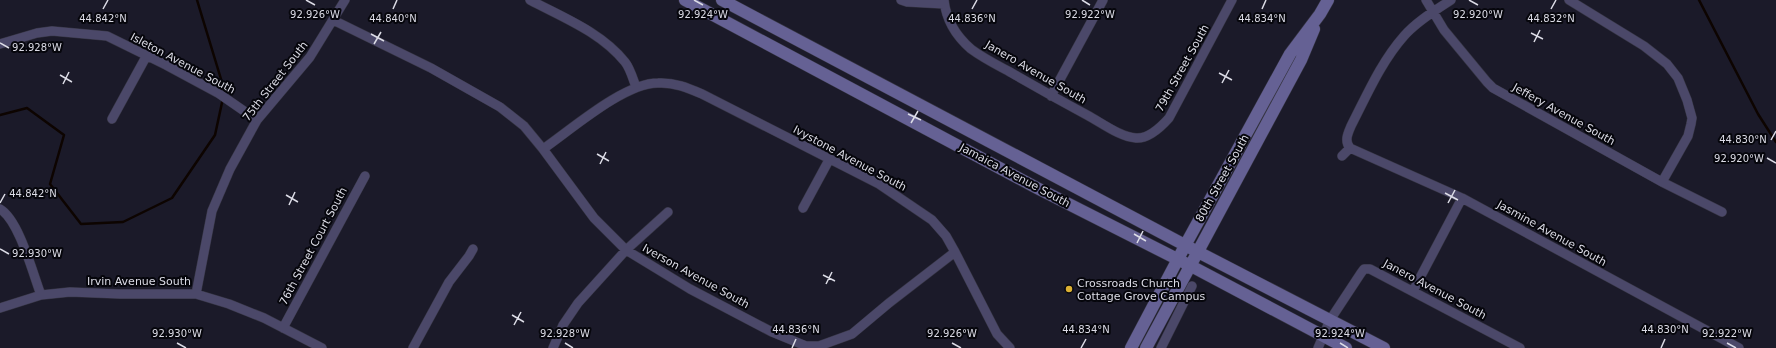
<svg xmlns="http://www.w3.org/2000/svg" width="1776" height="348" font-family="'DejaVu Sans',sans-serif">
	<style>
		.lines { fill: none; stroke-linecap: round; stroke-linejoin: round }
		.stream { stroke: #0d0400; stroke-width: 2.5 }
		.street-casing { stroke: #363543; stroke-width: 10 }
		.secondary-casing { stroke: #363543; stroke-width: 13 }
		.street { stroke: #4b4869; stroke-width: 9 }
		.secondary { stroke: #656194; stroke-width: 12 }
		.ticks { fill: none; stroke: #dcdce6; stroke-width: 1.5 }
		.poi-dot { fill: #ddb133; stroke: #06060c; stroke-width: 1.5 }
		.labels { text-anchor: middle; stroke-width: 4; stroke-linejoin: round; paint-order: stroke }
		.street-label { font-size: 11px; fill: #dcdce6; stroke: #06060c }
		.poi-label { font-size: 11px; fill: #dcdce6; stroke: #06060c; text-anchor: start }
		.ticks-label { font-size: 10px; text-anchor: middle; fill: #dcdce6; stroke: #06060c; stroke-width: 4; stroke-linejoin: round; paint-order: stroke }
	</style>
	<rect width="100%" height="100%" fill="#1b1a29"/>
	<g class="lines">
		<path class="stream" d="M 197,0 L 224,89 L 224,93
			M 1699,0 L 1758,114 L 1776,142
			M 0,115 L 27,108 L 64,135 L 50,184 L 81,224 L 123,222 L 172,198 L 215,135 L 223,98"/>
		<g class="street-casing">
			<path id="street" d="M 530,0 C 562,17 601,32 625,62 C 630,68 633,79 636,87
				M 901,0 L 907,2 L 944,4
				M 944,0 C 946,20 956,36 971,49 C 983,58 997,65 1010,72 C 1036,87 1061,101 1087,115 C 1102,123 1120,137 1136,138 C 1149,139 1161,127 1169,118 L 1232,0
				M 1426,0 L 1444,30 L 1487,82 L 1493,88 L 1662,182 L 1722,212
				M 1569,0 L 1644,46 L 1667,64 L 1678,78 L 1687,100 L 1692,118 L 1691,124 L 1688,136 L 1662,182
				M 333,20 L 431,68 L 500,107 L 524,126 L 543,149 L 594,218 L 626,250 L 690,289 L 772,332 L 806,346 L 819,346 L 852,334 L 889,303 L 955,252
				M 0,44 L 37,33 L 52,31 L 107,36 L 166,65 L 218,93 L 257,120
				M 1051,96 L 1103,0
				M 112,119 L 147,55
				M 1350,148 L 1462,198 L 1739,348
				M 1350,148 C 1344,141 1348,133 1351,126 C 1367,95 1381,62 1404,36 C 1417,21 1436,10 1451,0
				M 543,149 C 572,129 624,83 658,83 C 674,82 688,88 702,94 L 879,184 L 932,220 L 946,236 L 955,252 L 997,334 L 1010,348
				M 1342,156 L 1350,148
				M 803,208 L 829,160
				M 0,209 C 19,220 33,274 41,295 L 0,308
				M 1413,291 L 1462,198
				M 196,294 L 212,211 L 230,169 L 257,120 L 310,57 L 345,0
				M 41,295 L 70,292 L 120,294 L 196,294 L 229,304 L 264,318 L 322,348
				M 283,328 L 365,176
				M 413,348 L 449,282 L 469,256 L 473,249
				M 553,348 L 563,325 L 578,303 L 626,250 L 668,212
				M 1161,348 L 1192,286
				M 1318,348 L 1330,320 L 1361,273 L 1364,269 L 1370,269 L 1520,348"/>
		</g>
		<g class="secondary-casing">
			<path id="secondary" d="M 685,0 L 1037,188 L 1191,266 L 1346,348
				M 722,0 L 1198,252 L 1384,348
				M 1131,348 L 1187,242 L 1290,54 L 1320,14 L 1328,0
				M 1146,348 L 1301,60 L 1314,29"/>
		</g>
		<use href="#street" class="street"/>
		<use href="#secondary" class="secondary"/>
	</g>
	<path class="ticks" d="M 306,0 L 315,5M 694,0 L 703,5M 1082,0 L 1090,5M 1469,0 L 1478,5M 103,9 L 108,0M 393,9 L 397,0M 972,9 L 977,0M 1262,9 L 1266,0M 1551,9 L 1556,0M 1531,33 L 1543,39M 371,34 L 384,41M 1534,42 L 1540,30M 0,43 L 9,48M 374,44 L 381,32M 1219,73 L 1232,80M 60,75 L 72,82M 1222,83 L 1229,70M 63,84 L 69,72M 908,114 L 921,120M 911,123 L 918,111M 1771,140 L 1776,131M 597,154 L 609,161M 1767,158 L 1776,163M 600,164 L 606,152M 1445,193 L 1458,200M 286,195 L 298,202M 0,203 L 5,194M 1448,203 L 1455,190M 289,205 L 295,192M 1134,234 L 1146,241M 1137,243 L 1143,231M 0,249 L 9,254M 823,275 L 835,281M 826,284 L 832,272M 512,315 L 524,322M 514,325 L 521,312M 177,343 L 186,348M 565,343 L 573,348M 952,343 L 961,348M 1340,343 L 1348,348M 1727,343 L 1736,348M 792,348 L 796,339M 1081,348 L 1086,339M 1661,348 L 1665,339"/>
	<circle class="poi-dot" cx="1069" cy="289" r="4"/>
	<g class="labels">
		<g class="street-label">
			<text transform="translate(183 63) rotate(28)" y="4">Isleton Avenue South</text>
			<text transform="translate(1182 68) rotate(-61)" y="4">79th Street South</text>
			<text transform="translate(1036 72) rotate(30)" y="4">Janero Avenue South</text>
			<text transform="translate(275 81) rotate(-52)" y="4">75th Street South</text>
			<text transform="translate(1564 114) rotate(29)" y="4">Jeffery Avenue South</text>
			<text transform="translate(850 158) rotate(28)" y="4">Ivystone Avenue South</text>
			<text transform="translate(1015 175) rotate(28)" y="4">Jamaica Avenue South</text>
			<text transform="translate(1222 178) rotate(-61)" y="4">80th Street South</text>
			<text transform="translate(1552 233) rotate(29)" y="4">Jasmine Avenue South</text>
			<text transform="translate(313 246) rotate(-62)" y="4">76th Street Court South</text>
			<text transform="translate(696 276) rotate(29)" y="4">Iverson Avenue South</text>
			<text x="139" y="285">Irvin Avenue South</text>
			<text transform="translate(1435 289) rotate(28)" y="4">Janero Avenue South</text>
		</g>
		<g class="poi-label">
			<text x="1077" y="287">Crossroads Church<tspan x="1077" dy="13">Cottage Grove Campus</tspan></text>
		</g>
	</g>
	<g class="ticks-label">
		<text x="315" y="18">92.926°W</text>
		<text x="703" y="18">92.924°W</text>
		<text x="1090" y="18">92.922°W</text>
		<text x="1478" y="18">92.920°W</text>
		<text x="1262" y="22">44.834°N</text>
		<text x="103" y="22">44.842°N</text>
		<text x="393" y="22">44.840°N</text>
		<text x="972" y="22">44.836°N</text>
		<text x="1551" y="22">44.832°N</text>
		<text x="37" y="51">92.928°W</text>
		<text x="1743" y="143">44.830°N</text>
		<text x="1739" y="162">92.920°W</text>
		<text x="33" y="197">44.842°N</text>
		<text x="37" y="257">92.930°W</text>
		<text x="796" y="333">44.836°N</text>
		<text x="1086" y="333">44.834°N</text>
		<text x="1665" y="333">44.830°N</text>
		<text x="177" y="337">92.930°W</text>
		<text x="565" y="337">92.928°W</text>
		<text x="952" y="337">92.926°W</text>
		<text x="1340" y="337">92.924°W</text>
		<text x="1727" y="337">92.922°W</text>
	</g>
</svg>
